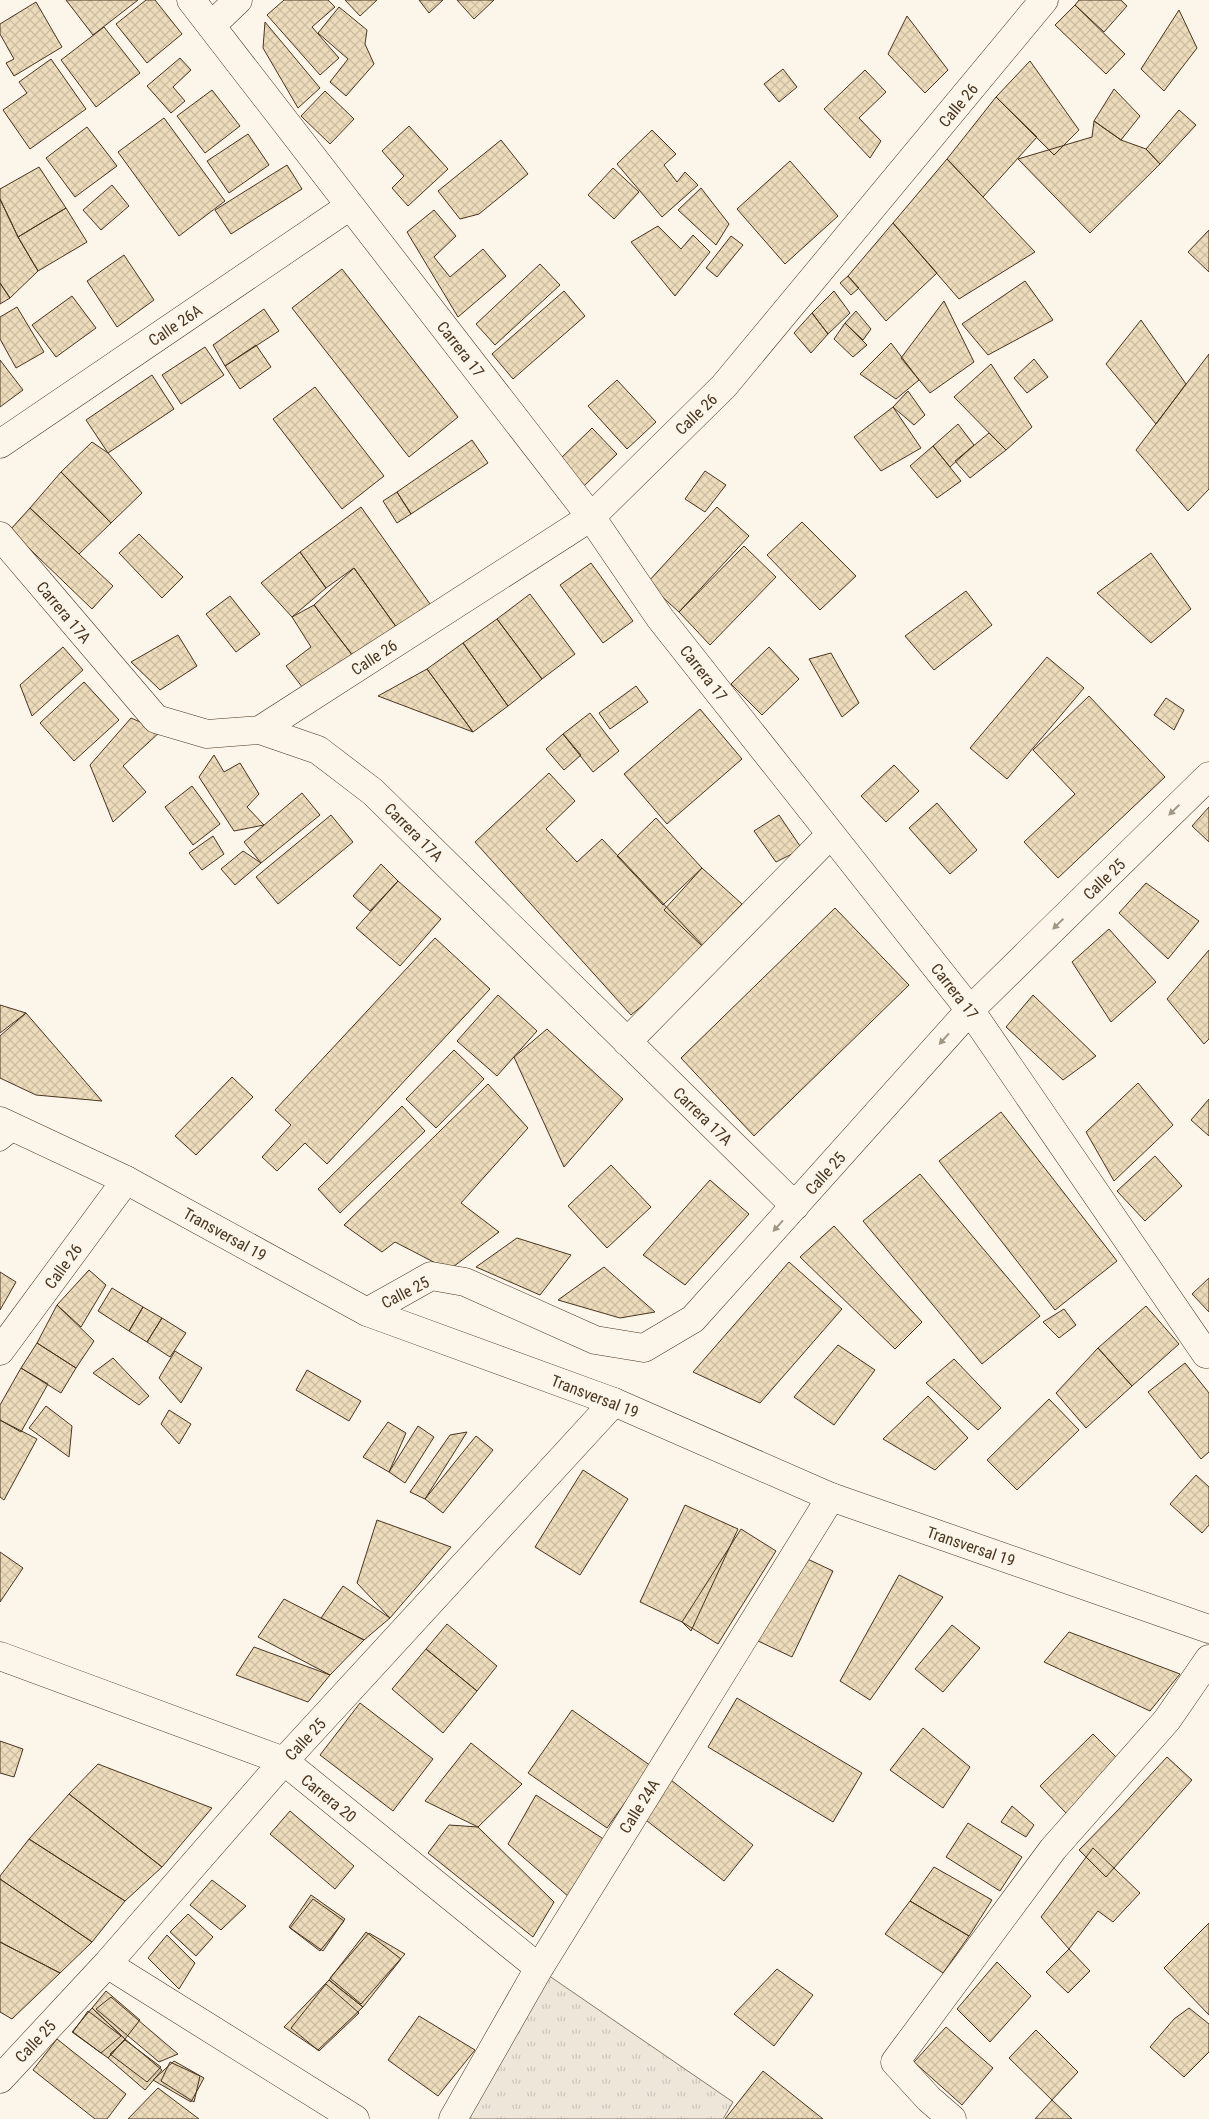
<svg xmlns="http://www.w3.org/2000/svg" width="1209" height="2119" font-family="'Roboto Condensed',sans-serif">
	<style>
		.grass { fill: url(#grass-tufts); stroke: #887966 }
		.building { fill: url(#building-cross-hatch); stroke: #4a3520 }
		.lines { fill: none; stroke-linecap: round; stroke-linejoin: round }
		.lane-casing { stroke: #4a3520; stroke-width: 19 }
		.street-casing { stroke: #4a3520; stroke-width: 29 }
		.primary-casing { stroke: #4a3520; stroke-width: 29 }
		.lane { stroke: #fbf6e9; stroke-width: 18 }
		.street { stroke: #fbf6e9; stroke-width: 28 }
		.primary { stroke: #fbf6e9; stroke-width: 28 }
		.oneway { fill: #a29684 }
		.labels { text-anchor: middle; stroke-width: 4; stroke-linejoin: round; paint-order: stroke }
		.street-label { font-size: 16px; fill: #4a3520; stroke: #fbf6e9 }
	</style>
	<defs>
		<pattern id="grass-tufts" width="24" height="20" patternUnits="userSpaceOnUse" patternTransform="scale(1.25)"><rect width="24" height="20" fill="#ede6d9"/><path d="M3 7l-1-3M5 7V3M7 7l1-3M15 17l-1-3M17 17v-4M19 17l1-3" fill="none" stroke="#cdc6ba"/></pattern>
		<pattern id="building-cross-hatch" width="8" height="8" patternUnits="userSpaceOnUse" patternTransform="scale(1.25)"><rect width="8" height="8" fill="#ecdcbc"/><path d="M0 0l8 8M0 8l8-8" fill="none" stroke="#ccbda1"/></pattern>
	</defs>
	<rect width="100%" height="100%" fill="#fbf6e9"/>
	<path class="grass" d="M 542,1971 L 733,2102 L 723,2119 L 460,2119 Z"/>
	<path class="building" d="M 66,0 L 138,0 L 93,35 Z
		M 146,0 L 155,0 L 182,34 L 147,63 L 116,24 Z
		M 284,0 L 328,0 L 335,7 L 312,27 L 339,58 L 320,75 L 267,15 Z
		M 345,0 L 377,0 L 360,16 Z
		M 419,0 L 443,0 L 429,13 Z
		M 457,0 L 494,0 L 474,19 Z
		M 1079,0 L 1121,0 L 1127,6 L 1104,32 L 1075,5 Z
		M 36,2 L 62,47 L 14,76 L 6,63 L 14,59 L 0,34 L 0,24 Z
		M 1075,5 L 1125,54 L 1106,74 L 1055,25 Z
		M 339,7 L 367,30 L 365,44 L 374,64 L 346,96 L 330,82 L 348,59 L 318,33 Z
		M 1179,10 L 1197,48 L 1164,91 L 1141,69 Z
		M 907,16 L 948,70 L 925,93 L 888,54 Z
		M 265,22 L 320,88 L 298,108 L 263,48 Z
		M 104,27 L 140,73 L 96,107 L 61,60 Z
		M 180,58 L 191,70 L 173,87 L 185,101 L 171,113 L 147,86 Z
		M 51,59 L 86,109 L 30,149 L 3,110 L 27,93 L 19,82 Z
		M 1030,61 L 1079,130 L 1054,155 L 996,97 Z
		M 783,69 L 797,87 L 779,102 L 764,84 Z
		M 865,70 L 886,92 L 859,118 L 881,141 L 870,158 L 824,109 Z
		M 1114,89 L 1140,116 L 1121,140 L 1094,121 Z
		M 212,90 L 240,126 L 205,153 L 177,116 Z
		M 325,91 L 354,119 L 330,144 L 301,116 Z
		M 996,97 L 1037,137 L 983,197 L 947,159 Z
		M 1179,110 L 1196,125 L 1160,164 L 1146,149 Z
		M 164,118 L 225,201 L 179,236 L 118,152 Z
		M 1094,121 L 1121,140 L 1146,149 L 1160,164 L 1090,233 L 1018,159 L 1092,137 Z
		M 409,126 L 448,169 L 408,206 L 392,188 L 404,176 L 382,151 Z
		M 87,127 L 117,166 L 75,197 L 46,158 Z
		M 652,130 L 676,154 L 664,165 L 677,182 L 685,172 L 698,185 L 662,217 L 617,164 Z
		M 248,134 L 269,165 L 229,193 L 207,161 Z
		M 501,140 L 528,174 L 479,214 L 460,219 L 438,191 Z
		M 947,159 L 1035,252 L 959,299 L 893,223 Z
		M 790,161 L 838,216 L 785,264 L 737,209 Z
		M 287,165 L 302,189 L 231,234 L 215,210 Z
		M 39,167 L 66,208 L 18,237 L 0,199 L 0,189 Z
		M 613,168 L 639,192 L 614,219 L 588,195 Z
		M 112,185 L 129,206 L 101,230 L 83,210 Z
		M 701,188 L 729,224 L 716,245 L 678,210 Z
		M 0,199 L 18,237 L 38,271 L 10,298 L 0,283 Z
		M 66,208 L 87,242 L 38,271 L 18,237 Z
		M 434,210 L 456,236 L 434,257 L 450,277 L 483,249 L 506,276 L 458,317 L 407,232 Z
		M 893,223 L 937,273 L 886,321 L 848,276 Z
		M 658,226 L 681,249 L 693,235 L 710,252 L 675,296 L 631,242 Z
		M 1209,230 L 1209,272 L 1188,252 Z
		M 731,236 L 743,245 L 717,277 L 706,268 Z
		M 124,255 L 154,300 L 117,327 L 87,281 Z
		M 540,264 L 560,285 L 495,345 L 476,324 Z
		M 342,269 L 458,417 L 409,457 L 292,308 Z
		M 848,276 L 859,288 L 851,295 L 840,283 Z
		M 1025,281 L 1053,320 L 988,355 L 962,324 Z
		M 0,283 L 10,298 L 0,304 Z
		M 564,291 L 585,316 L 513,379 L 492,354 Z
		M 834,291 L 850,313 L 828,334 L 812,313 Z
		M 72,296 L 96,328 L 56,357 L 32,325 Z
		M 944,301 L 974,362 L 930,393 L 901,358 Z
		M 17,307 L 44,352 L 16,368 L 0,339 L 0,317 Z
		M 264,309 L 279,331 L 225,366 L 213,345 Z
		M 856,311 L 871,329 L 863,340 L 845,323 Z
		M 812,313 L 828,334 L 811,353 L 794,333 Z
		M 1141,320 L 1186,384 L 1156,424 L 1106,364 Z
		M 845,323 L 867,345 L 853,357 L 834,339 Z
		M 891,343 L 919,380 L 896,399 L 860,374 Z
		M 256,345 L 271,367 L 240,389 L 225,366 Z
		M 205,347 L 224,375 L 181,404 L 162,375 Z
		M 1209,354 L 1209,489 L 1188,511 L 1136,450 Z
		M 1034,359 L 1048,377 L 1027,393 L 1014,378 Z
		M 0,360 L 23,390 L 0,407 Z
		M 991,364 L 1032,427 L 1006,450 L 954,397 Z
		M 152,375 L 174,409 L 108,453 L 86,420 Z
		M 617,380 L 656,422 L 627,449 L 588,406 Z
		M 315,387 L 384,476 L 342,509 L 273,419 Z
		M 908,391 L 925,415 L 914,425 L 893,407 Z
		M 893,407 L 921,448 L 881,471 L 854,437 Z
		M 958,424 L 974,445 L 950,467 L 933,446 Z
		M 592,428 L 617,454 L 584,486 L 559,460 Z
		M 989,433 L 1006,450 L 970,478 L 955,461 Z
		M 472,440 L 488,463 L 411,514 L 397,492 Z
		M 92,442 L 108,453 L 142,493 L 111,523 L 61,472 Z
		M 933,446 L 961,481 L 937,498 L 910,466 Z
		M 705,471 L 726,485 L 705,512 L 685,499 Z
		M 61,472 L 111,523 L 79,554 L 30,508 Z
		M 397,492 L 411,514 L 397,523 L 383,501 Z
		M 361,507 L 430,604 L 397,628 L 354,568 L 326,588 L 300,552 Z
		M 717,507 L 749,536 L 679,612 L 647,583 Z
		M 30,508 L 113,586 L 92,609 L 10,530 Z
		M 802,522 L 856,576 L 820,610 L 767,555 Z
		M 139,534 L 183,577 L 162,598 L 119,553 Z
		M 744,546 L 776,577 L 710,645 L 679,612 Z
		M 300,552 L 326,588 L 292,617 L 261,583 Z
		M 1151,553 L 1191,609 L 1151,643 L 1097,593 Z
		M 591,563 L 633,621 L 603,643 L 560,585 Z
		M 354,568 L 397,628 L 353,656 L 314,605 Z
		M 966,591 L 992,625 L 934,670 L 905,636 Z
		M 530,594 L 575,654 L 542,679 L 497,619 Z
		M 230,596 L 260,634 L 236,652 L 206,614 Z
		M 314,605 L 353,656 L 306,692 L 286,666 L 311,647 L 292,617 Z
		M 497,619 L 542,679 L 508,706 L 463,643 Z
		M 178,635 L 197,666 L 160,690 L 131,662 Z
		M 463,643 L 508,706 L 473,732 L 427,669 Z
		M 63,647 L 83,670 L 32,716 L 20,685 Z
		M 769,647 L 799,679 L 762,715 L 731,684 Z
		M 831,653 L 859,703 L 842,717 L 809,659 Z
		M 1047,657 L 1084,688 L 1007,779 L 970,748 Z
		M 427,669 L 473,732 L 378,696 Z
		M 84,682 L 119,720 L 74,761 L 40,723 Z
		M 636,686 L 648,702 L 610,729 L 599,713 Z
		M 1089,696 L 1165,777 L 1058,878 L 1024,842 L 1075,794 L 1033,750 Z
		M 1166,698 L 1184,710 L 1174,730 L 1154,715 Z
		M 700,709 L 742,759 L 667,824 L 624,774 Z
		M 590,713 L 619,751 L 593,772 L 563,734 Z
		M 131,718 L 161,731 L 123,766 L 146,792 L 113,822 L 90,765 Z
		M 563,734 L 581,755 L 564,770 L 546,749 Z
		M 214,755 L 224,772 L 240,763 L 259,794 L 247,807 L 264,825 L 234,831 L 199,777 Z
		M 894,765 L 919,791 L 886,822 L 861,796 Z
		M 549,773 L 575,801 L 546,829 L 577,862 L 602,839 L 708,951 L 631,1015 L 475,842 Z
		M 192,786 L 220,824 L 193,845 L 165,807 Z
		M 302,793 L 320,815 L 261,863 L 244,842 Z
		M 937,803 L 977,850 L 950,874 L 909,828 Z
		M 1209,807 L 1209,842 L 1192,826 Z
		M 331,815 L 353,842 L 278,904 L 256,877 Z
		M 779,815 L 802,849 L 776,862 L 754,831 Z
		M 656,818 L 702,868 L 663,905 L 617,856 Z
		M 213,836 L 224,854 L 202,870 L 189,853 Z
		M 243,851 L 261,863 L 235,885 L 221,869 Z
		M 381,864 L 398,881 L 370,911 L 353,896 Z
		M 702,868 L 742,904 L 702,946 L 664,910 Z
		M 398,881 L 441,919 L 400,966 L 356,928 Z
		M 1146,883 L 1199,921 L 1168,959 L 1119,913 Z
		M 835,908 L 909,985 L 754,1136 L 681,1058 Z
		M 1109,929 L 1156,982 L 1111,1022 L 1072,962 Z
		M 435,938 L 490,989 L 327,1164 L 305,1143 L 277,1171 L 262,1157 L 291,1125 L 275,1110 Z
		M 1209,950 L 1209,1039 L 1204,1044 L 1167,999 Z
		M 498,995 L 537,1031 L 497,1076 L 457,1041 Z
		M 1033,995 L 1096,1056 L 1063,1080 L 1006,1027 Z
		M 0,1005 L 26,1013 L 0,1033 Z
		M 26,1013 L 102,1101 L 36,1095 L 0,1078 L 0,1036 Z
		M 547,1029 L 623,1099 L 564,1167 L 514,1057 Z
		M 454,1050 L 484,1079 L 436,1128 L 406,1099 Z
		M 232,1077 L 253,1097 L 196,1155 L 175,1136 Z
		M 1138,1083 L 1173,1125 L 1114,1181 L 1086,1132 Z
		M 488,1084 L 528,1128 L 461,1203 L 499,1232 L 449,1270 L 395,1242 L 382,1252 L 344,1225 Z
		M 1209,1099 L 1209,1136 L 1191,1120 Z
		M 402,1106 L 425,1131 L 340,1213 L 318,1189 Z
		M 1001,1112 L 1117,1261 L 1055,1310 L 939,1161 Z
		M 1155,1156 L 1182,1186 L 1145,1221 L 1117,1191 Z
		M 611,1165 L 651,1207 L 607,1248 L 568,1206 Z
		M 920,1174 L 1040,1316 L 982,1364 L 863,1221 Z
		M 710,1180 L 749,1214 L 685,1285 L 643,1255 Z
		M 834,1226 L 922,1322 L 895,1349 L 800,1257 Z
		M 517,1238 L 571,1255 L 540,1295 L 476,1267 Z
		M 789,1262 L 842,1309 L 760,1403 L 693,1372 Z
		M 604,1267 L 655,1312 L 620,1318 L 558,1300 Z
		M 89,1270 L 106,1285 L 81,1327 L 57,1305 Z
		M 0,1272 L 16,1282 L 0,1310 Z
		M 1209,1278 L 1209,1312 L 1192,1294 Z
		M 112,1288 L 143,1307 L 129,1331 L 98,1311 Z
		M 57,1305 L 94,1341 L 76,1368 L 37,1343 Z
		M 1146,1306 L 1179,1344 L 1132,1386 L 1098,1348 Z
		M 143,1307 L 162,1318 L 147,1342 L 129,1331 Z
		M 1064,1309 L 1076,1325 L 1059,1338 L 1043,1322 Z
		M 162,1318 L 186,1333 L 170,1357 L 147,1342 Z
		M 37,1343 L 76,1368 L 61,1393 L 21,1368 Z
		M 838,1345 L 875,1370 L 834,1425 L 794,1397 Z
		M 1098,1348 L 1132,1386 L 1086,1428 L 1056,1393 Z
		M 175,1351 L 202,1368 L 181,1403 L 159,1378 Z
		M 113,1358 L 149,1396 L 139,1405 L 93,1373 Z
		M 954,1359 L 1001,1408 L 978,1430 L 926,1383 Z
		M 1185,1363 L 1209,1393 L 1209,1452 L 1201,1459 L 1148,1392 Z
		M 21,1368 L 48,1384 L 21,1432 L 0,1420 L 0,1405 Z
		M 307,1370 L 361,1401 L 349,1421 L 296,1390 Z
		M 928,1396 L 968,1438 L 935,1470 L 883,1439 Z
		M 1049,1399 L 1079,1430 L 1017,1490 L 987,1460 Z
		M 46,1406 L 72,1426 L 69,1457 L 29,1428 Z
		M 169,1410 L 191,1424 L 179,1444 L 161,1424 Z
		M 0,1420 L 37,1439 L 4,1500 L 0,1497 Z
		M 388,1422 L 406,1433 L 389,1472 L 363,1457 Z
		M 418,1426 L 434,1437 L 405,1483 L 389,1472 Z
		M 467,1432 L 425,1499 L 410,1492 L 450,1435 Z
		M 476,1436 L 493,1450 L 443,1513 L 425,1499 Z
		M 583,1470 L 628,1499 L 580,1575 L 535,1547 Z
		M 1196,1475 L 1209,1487 L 1209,1525 L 1202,1533 L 1170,1504 Z
		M 685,1505 L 738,1529 L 691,1631 L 682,1622 L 640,1602 Z
		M 377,1520 L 451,1547 L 390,1618 L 357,1583 Z
		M 741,1529 L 776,1551 L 718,1644 L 682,1622 Z
		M 0,1552 L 23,1568 L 0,1602 Z
		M 799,1555 L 833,1571 L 792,1657 L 758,1641 Z
		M 899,1575 L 943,1597 L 870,1700 L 840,1681 Z
		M 343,1586 L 390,1618 L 364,1640 L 321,1618 Z
		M 284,1599 L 321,1618 L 364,1640 L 330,1675 L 258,1637 Z
		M 447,1624 L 497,1666 L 477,1691 L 426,1649 Z
		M 952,1625 L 980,1648 L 943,1692 L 915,1669 Z
		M 1069,1632 L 1180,1674 L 1150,1711 L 1044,1662 Z
		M 254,1647 L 330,1675 L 308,1702 L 236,1675 Z
		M 426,1649 L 477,1691 L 443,1733 L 392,1689 Z
		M 737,1698 L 862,1773 L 833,1822 L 708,1747 Z
		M 360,1703 L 433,1759 L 393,1811 L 320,1755 Z
		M 572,1710 L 651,1766 L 607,1828 L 528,1773 Z
		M 923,1728 L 970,1767 L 943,1808 L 890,1770 Z
		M 1093,1734 L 1120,1761 L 1067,1814 L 1040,1786 Z
		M 0,1741 L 23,1749 L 14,1777 L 0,1773 Z
		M 471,1743 L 522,1784 L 478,1827 L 425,1801 Z
		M 1167,1757 L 1192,1780 L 1106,1877 L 1079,1850 L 1119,1809 Z
		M 98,1764 L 212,1808 L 162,1867 L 69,1794 Z
		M 671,1780 L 753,1845 L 724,1881 L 642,1817 Z
		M 69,1794 L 162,1867 L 125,1901 L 29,1839 Z
		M 536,1795 L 605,1840 L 569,1897 L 508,1844 Z
		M 1012,1806 L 1034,1825 L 1026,1837 L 1001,1822 Z
		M 290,1811 L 354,1866 L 335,1889 L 270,1834 Z
		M 968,1823 L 1022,1857 L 1000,1891 L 946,1857 Z
		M 449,1825 L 478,1827 L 554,1902 L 533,1937 L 428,1853 Z
		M 29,1839 L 125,1901 L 92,1942 L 0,1879 L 0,1876 Z
		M 1093,1848 L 1140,1893 L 1113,1922 L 1098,1911 L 1069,1949 L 1041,1917 Z
		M 934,1867 L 992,1900 L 969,1936 L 910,1901 Z
		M 0,1879 L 92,1942 L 60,1973 L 0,1942 Z
		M 212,1880 L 246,1906 L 221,1930 L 190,1905 Z
		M 311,1895 L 345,1919 L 323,1951 L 289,1927 Z
		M 313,1899 L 344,1921 L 320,1951 L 290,1928 Z
		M 910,1901 L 969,1936 L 943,1973 L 885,1934 Z
		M 188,1914 L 213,1937 L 196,1956 L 170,1932 Z
		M 1209,1923 L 1209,2015 L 1164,1968 Z
		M 366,1932 L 401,1959 L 363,2007 L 329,1980 Z
		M 369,1933 L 405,1954 L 361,2004 L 330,1978 Z
		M 167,1935 L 195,1963 L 179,1989 L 148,1958 Z
		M 0,1942 L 60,1973 L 12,2019 L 0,2012 Z
		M 1069,1949 L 1090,1971 L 1068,1993 L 1046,1972 Z
		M 997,1962 L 1031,1996 L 990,2042 L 957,2009 Z
		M 777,1969 L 813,1995 L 774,2046 L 734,2014 Z
		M 329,1980 L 363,2007 L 318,2050 L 284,2027 Z
		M 326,1984 L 359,2013 L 319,2051 L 291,2028 Z
		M 106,1991 L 140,2020 L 125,2039 L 92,2008 Z
		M 111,1997 L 178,2054 L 159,2062 L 96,2009 Z
		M 92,2008 L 125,2039 L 108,2058 L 72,2032 Z
		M 1189,2008 L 1209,2024 L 1209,2052 L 1184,2077 L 1150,2047 L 1174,2019 Z
		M 88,2011 L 121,2036 L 101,2053 L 73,2032 Z
		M 419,2016 L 475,2050 L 438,2096 L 388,2060 Z
		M 946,2027 L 993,2068 L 962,2105 L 914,2062 Z
		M 1036,2030 L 1078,2072 L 1052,2100 L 1009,2058 Z
		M 57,2039 L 126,2094 L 107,2119 L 95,2119 L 33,2070 Z
		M 125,2039 L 162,2070 L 145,2090 L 108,2058 Z
		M 125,2040 L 161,2067 L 147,2082 L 110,2054 Z
		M 174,2061 L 204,2078 L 191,2102 L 153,2080 Z
		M 170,2062 L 200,2076 L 194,2102 L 161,2081 Z
		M 763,2071 L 823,2119 L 725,2119 Z
		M 158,2088 L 199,2119 L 128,2119 Z
		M 1052,2100 L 1072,2119 L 1035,2119 Z"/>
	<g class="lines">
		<g class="lane-casing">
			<path id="lane" d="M 0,1142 L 18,1128"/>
		</g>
		<g class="street-casing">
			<path id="street" d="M 191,0 L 591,517 L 660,618 L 970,1010 L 1206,1354 L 1209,1351
				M 211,26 L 238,0
				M 0,444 L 350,206
				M 0,536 L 156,719 L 207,734 L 260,730 L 318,750 L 373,792 L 795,1206
				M 260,730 L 591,517 L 724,386 L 1044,0
				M 627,1042 L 830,835
				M 367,1312 L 431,1276 L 465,1282 L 595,1340 L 644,1348 L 693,1319 L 970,1010 L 1209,776
				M 0,1351 L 126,1180
				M 0,1656 L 284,1761 L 539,1968
				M 107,1964 L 355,2119
				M 0,2079 L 107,1964 L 284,1761 L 614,1402
				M 453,2119 L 539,1968 L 831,1497
				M 952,2119 L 929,2099 L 895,2062 L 1053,1849 L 1167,1720 L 1209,1659"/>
		</g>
		<g class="primary-casing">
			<path id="primary" d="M 0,1121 L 126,1180 L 367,1312 L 614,1402 L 831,1497 L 1209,1629"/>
		</g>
		<use href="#lane" class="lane"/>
		<use href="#street" class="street"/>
		<use href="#primary" class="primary"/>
	</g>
	<defs><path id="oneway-solid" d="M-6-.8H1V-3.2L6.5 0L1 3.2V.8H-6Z" transform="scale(1.25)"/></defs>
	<g class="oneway">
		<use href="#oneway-solid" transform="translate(1174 810) rotate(136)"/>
		<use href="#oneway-solid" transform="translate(1058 924) rotate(136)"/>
		<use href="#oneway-solid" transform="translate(944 1039) rotate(132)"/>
		<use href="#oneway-solid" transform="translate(778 1226) rotate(132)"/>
	</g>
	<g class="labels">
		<g class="street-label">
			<text transform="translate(958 105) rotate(-50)" y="6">Calle 26</text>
			<text transform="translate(175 325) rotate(-34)" y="6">Calle 26A</text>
			<text transform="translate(461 349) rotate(52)" y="6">Carrera 17</text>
			<text transform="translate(696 414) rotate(-44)" y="6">Calle 26</text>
			<text transform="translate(64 612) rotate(50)" y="6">Carrera 17A</text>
			<text transform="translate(374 657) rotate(-33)" y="6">Calle 26</text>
			<text transform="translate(704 673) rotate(52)" y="6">Carrera 17</text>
			<text transform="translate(414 832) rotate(45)" y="6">Carrera 17A</text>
			<text transform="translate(1104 879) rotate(-44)" y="6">Calle 25</text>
			<text transform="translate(955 991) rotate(52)" y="6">Carrera 17</text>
			<text transform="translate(703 1116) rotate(44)" y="6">Carrera 17A</text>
			<text transform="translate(825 1173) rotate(-48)" y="6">Calle 25</text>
			<text transform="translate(225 1234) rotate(29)" y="6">Transversal 19</text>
			<text transform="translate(63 1266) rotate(-54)" y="6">Calle 26</text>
			<text transform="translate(405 1292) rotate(-27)" y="6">Calle 25</text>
			<text transform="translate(595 1396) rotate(21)" y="6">Transversal 19</text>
			<text transform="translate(971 1546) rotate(19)" y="6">Transversal 19</text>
			<text transform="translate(305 1739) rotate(-47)" y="6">Calle 25</text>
			<text transform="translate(329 1798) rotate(39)" y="6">Carrera 20</text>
			<text transform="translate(639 1806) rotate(-58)" y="6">Calle 24A</text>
			<text transform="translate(35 2041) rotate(-47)" y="6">Calle 25</text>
		</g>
	</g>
</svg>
